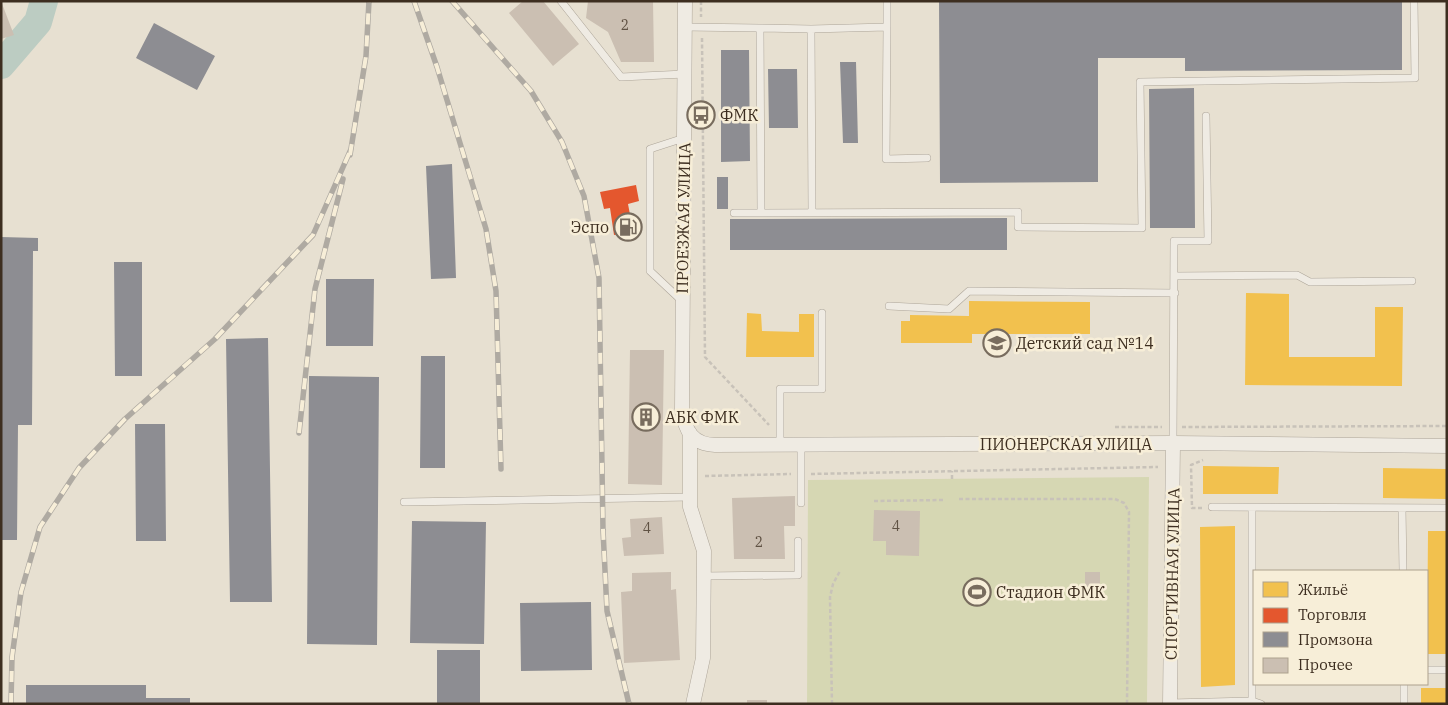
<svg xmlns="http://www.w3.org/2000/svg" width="1448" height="705" font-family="'IBM Plex Serif',serif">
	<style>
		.green { fill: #d6d7b3 }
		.homes { fill: #f2c14e }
		.shops { fill: #e4572e }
		.industry { fill: #8d8d92 }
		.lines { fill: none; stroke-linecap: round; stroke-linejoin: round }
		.river { stroke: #bcccc2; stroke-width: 28 }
		.building { fill: #cbbfb2 }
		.service-casing { stroke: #ada599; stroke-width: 8 }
		.minor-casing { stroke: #ada599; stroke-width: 15 }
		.path { stroke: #c8c2b9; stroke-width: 2.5; stroke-dasharray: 4 2.5; stroke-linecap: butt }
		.service { stroke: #efebe3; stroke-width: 7 }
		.minor { stroke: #efebe3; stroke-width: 14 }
		.rail-casing { stroke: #afaaa2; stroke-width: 5.5 }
		.rail { stroke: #f7eed8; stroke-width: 4; stroke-dasharray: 11; stroke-linecap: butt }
		.labels { text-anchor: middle; stroke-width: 5; stroke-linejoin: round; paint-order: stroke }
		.number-label { font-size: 14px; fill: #605244 }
		.poi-label { font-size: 16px; fill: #3d2e20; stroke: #f7eed8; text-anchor: start }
		.street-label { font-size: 16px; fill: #3d2e20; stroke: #f7eed8 }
	</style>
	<rect width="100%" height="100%" fill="#e7e0d1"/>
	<path class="green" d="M 1149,477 L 1147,704 L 807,704 L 808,480 Z"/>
	<path class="homes" d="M 1246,293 L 1289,294 L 1289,357 L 1375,357 L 1375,307 L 1403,307 L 1402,386 L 1245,385 Z
		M 969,301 L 1090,302 L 1090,334 L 972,334 L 972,343 L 901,343 L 901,321 L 910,321 L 910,315 L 969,316 Z
		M 747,313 L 761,314 L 762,331 L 799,332 L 799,314 L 814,314 L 814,357 L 746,357 Z
		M 1203,466 L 1279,467 L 1278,494 L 1203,494 Z
		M 1383,468 L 1447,469 L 1447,499 L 1383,498 Z
		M 1235,526 L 1235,685 L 1201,687 L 1200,527 Z
		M 1428,531 L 1447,531 L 1447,654 L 1427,654 Z
		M 1421,688 L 1447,688 L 1447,704 L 1421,704 Z"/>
	<path class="shops" d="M 636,185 L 639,201 L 628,204 L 631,220 L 635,219 L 637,230 L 614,235 L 610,208 L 604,209 L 600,192 Z"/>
	<path class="industry" d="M 939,1 L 1402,1 L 1402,70 L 1185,71 L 1185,58 L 1098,58 L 1098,182 L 940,183 Z
		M 154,23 L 215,56 L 197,90 L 136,58 Z
		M 721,50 L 749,50 L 750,161 L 721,162 Z
		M 840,62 L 856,62 L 858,143 L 843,143 Z
		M 768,69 L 797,69 L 798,128 L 769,128 Z
		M 1194,88 L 1195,228 L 1150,228 L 1149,89 Z
		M 452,164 L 456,278 L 431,279 L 426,166 Z
		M 717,177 L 728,177 L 728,209 L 717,209 Z
		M 1007,218 L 1007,250 L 730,250 L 730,219 Z
		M 1,237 L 38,238 L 38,251 L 33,251 L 32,425 L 18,425 L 17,540 L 1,540 Z
		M 114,262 L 142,262 L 142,376 L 115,376 Z
		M 326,279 L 374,279 L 373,346 L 326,346 Z
		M 268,338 L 272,602 L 230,602 L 226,339 Z
		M 421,356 L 445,356 L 445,468 L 420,468 Z
		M 309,376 L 379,377 L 377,645 L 307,644 Z
		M 135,424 L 165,424 L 166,541 L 136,541 Z
		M 412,521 L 486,522 L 484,644 L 410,643 Z
		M 591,602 L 592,670 L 521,671 L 520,603 Z
		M 437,650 L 480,650 L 480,704 L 437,704 Z
		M 26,685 L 146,685 L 146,698 L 190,698 L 190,704 L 26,704 Z"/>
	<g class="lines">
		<path class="river" d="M 1,65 L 38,22 L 44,1"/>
	</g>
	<path class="building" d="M 1,1 L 14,35 L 1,39 Z
		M 523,1 L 543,1 L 579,44 L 553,66 L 509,13 Z
		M 588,1 L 653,1 L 654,62 L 621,62 L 608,32 L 586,18 Z
		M 630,350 L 664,350 L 662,485 L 628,484 Z
		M 795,496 L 795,526 L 784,526 L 785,559 L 734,559 L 732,498 Z
		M 874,510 L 920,511 L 919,556 L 886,555 L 886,541 L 873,541 Z
		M 662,517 L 664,554 L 624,556 L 622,538 L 631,537 L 630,519 Z
		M 671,572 L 671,590 L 676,589 L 680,660 L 624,663 L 621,592 L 632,591 L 632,573 Z
		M 1085,572 L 1100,572 L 1100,593 L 1085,593 Z
		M 747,700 L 767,700 L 767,704 L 747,704 Z"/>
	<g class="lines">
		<g class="service-casing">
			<path id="service" d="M 561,1 L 621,77 L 685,74
				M 685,27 L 760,28 L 761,213
				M 887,27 L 886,159 L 927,158
				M 760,28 L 811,29 L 812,213
				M 811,29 L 887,27 L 887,1
				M 734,213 L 1018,212 L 1018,227 L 1142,228 L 1140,82 L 1415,78 L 1414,1
				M 1174,276 L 1297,275 L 1310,282 L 1412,281
				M 682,301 L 650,271 L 650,149 L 684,138
				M 889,306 L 949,309 L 969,291 L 1175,293
				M 1173,443 L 1174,241 L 1208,241 L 1206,116
				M 780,444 L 780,389 L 822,389 L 822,313
				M 404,502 L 690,497
				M 801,503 L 801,444
				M 1212,507 L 1447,508
				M 1252,508 L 1252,701 L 1261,704
				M 1402,508 L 1403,571
				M 703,576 L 798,575 L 798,541
				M 1427,670 L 1447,670
				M 1404,684 L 1404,704
				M 1170,703 L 1252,701"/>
		</g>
		<g class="minor-casing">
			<path id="minor" d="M 685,1 L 682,409 C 685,431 692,444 715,445 L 1173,443 L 1447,446
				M 690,433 L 690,507 L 704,551 L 703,658 L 693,704
				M 1170,704 L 1173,443"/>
		</g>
		<path class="path" d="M 701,1 L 701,17
			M 702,38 L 705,357 L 769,425
			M 1115,427 L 1162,427
			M 1182,427 L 1447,426
			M 811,474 L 1158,467
			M 705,476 L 791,474
			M 952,479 L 952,471
			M 959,499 L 1115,499 L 1124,503 L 1129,512 L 1127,704
			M 874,501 L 944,500
			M 1202,508 L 1192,508 L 1191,465 L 1203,460
			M 832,704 L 830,597 L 833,584 L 840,571"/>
		<use href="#service" class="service"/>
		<use href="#minor" class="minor"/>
		<g class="rail-casing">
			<path id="rail" d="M 414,1 L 437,67 L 486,229 L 496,291 L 501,469
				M 452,1 L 531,91 L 562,142 L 584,196 L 599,278 L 603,530 L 607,611 L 629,704
				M 350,155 L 366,56 L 369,1
				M 299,433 L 315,289 L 343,179
				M 11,704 L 12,657 L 21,592 L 40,527 L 79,468 L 125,419 L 215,339 L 313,235 L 351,149"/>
		</g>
		<use href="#rail" class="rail"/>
	</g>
	<defs>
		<g id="bus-ring" transform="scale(1.4375)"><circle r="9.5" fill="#f7eed8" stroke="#786c5e" stroke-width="1.5"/><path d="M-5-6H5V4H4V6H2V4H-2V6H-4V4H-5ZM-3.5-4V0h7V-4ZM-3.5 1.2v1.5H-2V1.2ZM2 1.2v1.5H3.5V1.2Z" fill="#786c5e"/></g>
		<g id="fuel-ring" transform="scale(1.4375)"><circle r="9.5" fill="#f7eed8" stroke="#786c5e" stroke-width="1.5"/><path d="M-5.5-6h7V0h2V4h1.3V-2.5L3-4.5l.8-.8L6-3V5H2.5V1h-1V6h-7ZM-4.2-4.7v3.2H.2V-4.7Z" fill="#786c5e"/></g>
		<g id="school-ring" transform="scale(1.4375)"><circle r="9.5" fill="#f7eed8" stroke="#786c5e" stroke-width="1.5"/><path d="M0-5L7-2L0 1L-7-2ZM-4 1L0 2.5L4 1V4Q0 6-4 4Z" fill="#786c5e"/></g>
		<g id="building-ring" transform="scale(1.4375)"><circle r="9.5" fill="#f7eed8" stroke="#786c5e" stroke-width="1.5"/><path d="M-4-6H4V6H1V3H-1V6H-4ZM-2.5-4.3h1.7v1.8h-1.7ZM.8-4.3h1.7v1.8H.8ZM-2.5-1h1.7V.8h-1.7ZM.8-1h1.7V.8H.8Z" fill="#786c5e"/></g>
		<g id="stadium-ring" transform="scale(1.4375)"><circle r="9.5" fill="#f7eed8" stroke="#786c5e" stroke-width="1.5"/><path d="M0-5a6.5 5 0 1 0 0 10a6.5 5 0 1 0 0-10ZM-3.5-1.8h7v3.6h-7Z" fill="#786c5e"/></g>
	</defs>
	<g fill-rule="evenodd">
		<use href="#bus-ring" x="701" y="115"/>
		<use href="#fuel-ring" x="628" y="227"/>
		<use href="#school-ring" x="997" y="343"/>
		<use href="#building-ring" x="646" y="417"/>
		<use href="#stadium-ring" x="977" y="592"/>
	</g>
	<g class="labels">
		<g class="number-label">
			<text x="625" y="30">2</text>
			<text x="896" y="531">4</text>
			<text x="647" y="533">4</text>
			<text x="759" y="547">2</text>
		</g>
		<g class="poi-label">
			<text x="720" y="121">ФМК</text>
			<text x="609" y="233" text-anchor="end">Эспо</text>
			<text x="1016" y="349">Детский сад №14</text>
			<text x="665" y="423">АБК ФМК</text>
			<text x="996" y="598">Стадион ФМК</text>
		</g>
		<g class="street-label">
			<text transform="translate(683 218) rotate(-89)" y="6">ПРОЕЗЖАЯ УЛИЦА</text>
			<text x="1066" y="450">ПИОНЕРСКАЯ УЛИЦА</text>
			<text transform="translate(1172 574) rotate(-89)" y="6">СПОРТИВНАЯ УЛИЦА</text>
		</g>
	</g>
	<rect width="1448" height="705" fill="none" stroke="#3d2e20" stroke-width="5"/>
	<rect x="1253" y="570" width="175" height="115" fill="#f7eed8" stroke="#ada18e"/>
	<rect x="1263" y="582" width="25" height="15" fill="#f2c14e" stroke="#ada18e"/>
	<text x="1298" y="595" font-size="15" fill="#3d2e20">Жильё</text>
	<rect x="1263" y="608" width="25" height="15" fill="#e4572e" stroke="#ada18e"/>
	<text x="1298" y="620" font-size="15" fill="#3d2e20">Торговля</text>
	<rect x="1263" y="632" width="25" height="15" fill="#8d8d92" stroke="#ada18e"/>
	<text x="1298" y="645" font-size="15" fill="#3d2e20">Промзона</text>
	<rect x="1263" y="658" width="25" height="15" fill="#cbbfb2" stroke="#ada18e"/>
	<text x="1298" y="670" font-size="15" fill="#3d2e20">Прочее</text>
</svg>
